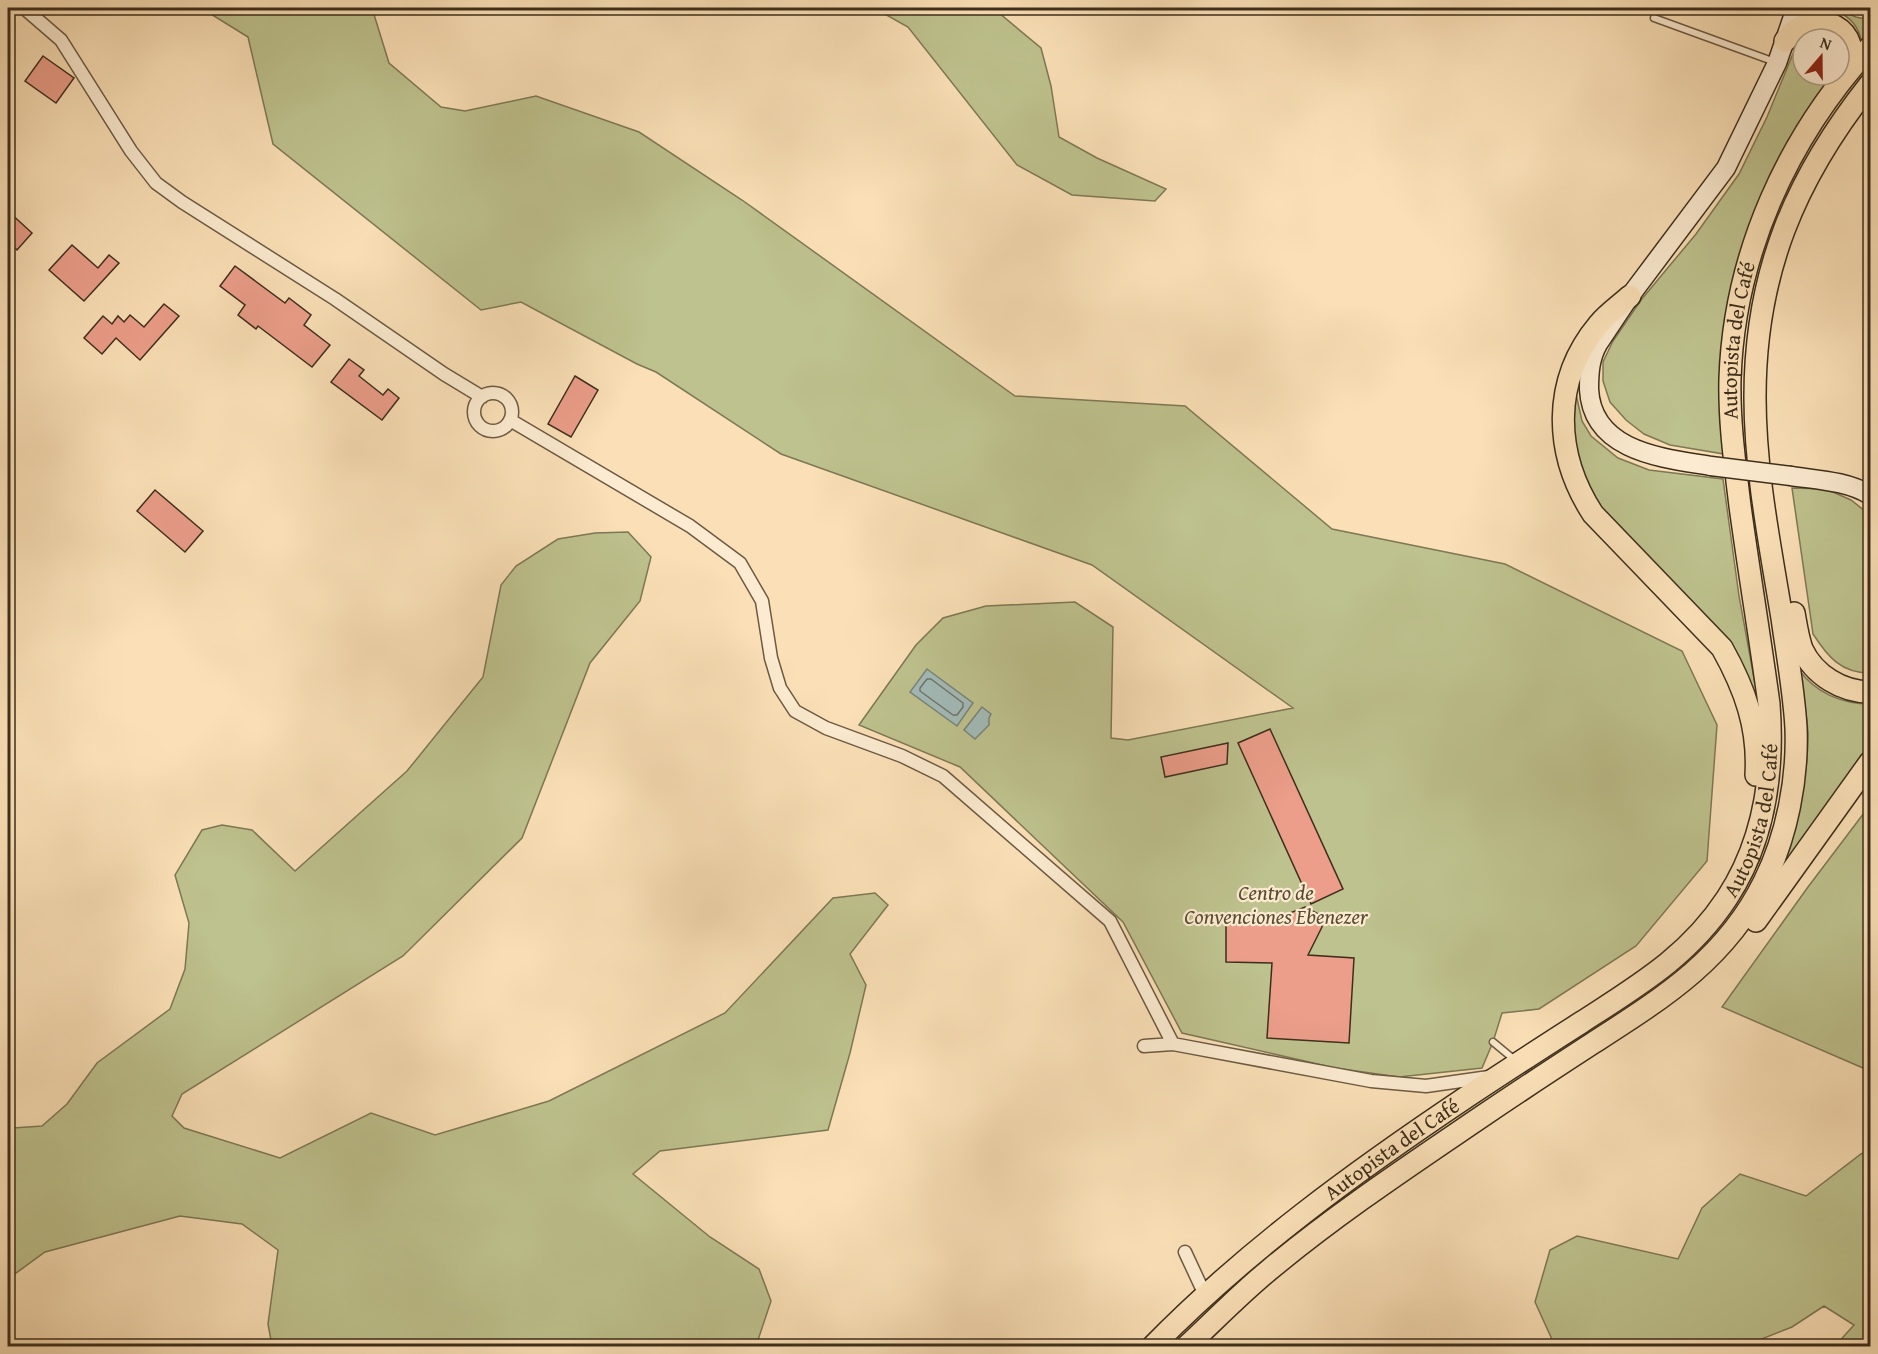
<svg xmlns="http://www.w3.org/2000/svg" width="1878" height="1354" font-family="'Gentium Book Plus',serif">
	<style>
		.green { fill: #bec28e; stroke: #7e7855; stroke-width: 1.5 }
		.water { fill: #a2bbb8; stroke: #7a837a; stroke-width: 1.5 }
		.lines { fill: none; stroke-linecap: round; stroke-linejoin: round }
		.shore { stroke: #70746a; stroke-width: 1.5 }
		.building { fill: #ec9e8a; stroke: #3d2e1c; stroke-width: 1.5 }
		.service-casing { stroke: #6c5a43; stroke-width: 9 }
		.minor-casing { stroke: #6c5a43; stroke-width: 15 }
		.secondary-casing { stroke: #3d2e1c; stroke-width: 21 }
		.trunk-casing { stroke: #3d2e1c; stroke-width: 24 }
		.service { stroke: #fcebd0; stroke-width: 6 }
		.minor { stroke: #fcebd0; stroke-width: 12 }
		.secondary { stroke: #fcebd0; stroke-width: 18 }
		.trunk { stroke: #fbe0b7; stroke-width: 21 }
		.secondary-bridge-casing { stroke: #3d2e1c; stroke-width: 21; stroke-linecap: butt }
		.secondary-bridge { stroke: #fcebd0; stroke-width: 18 }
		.labels { text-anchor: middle; stroke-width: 4.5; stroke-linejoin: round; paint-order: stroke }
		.street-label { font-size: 21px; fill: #3d2e1c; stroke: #fcebd0 }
		.park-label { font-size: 21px; font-style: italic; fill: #574c33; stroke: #fcebd0 }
	</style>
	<rect width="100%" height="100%" fill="#fbe0b7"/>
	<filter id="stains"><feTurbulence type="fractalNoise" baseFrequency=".00333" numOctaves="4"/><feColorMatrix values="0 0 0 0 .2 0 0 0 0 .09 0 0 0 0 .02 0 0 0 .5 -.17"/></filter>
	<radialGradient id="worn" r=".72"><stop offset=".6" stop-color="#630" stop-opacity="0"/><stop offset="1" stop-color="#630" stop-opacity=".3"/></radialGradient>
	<path class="green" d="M 201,8 L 372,8 L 389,63 L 441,107 L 465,111 L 536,96 L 639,132 L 742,200 L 1015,396 L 1185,406 L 1332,529 L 1505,564 L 1682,651 L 1717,725 L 1707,861 L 1636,946 L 1539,1009 L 1502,1013 L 1493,1042 L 1482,1068 L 1399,1077 L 1335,1068 L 1182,1033 L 1123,922 L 960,767 L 859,725 L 916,645 L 943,618 L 986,606 L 1075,602 L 1113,627 L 1111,738 L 1128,740 L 1293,708 L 1092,565 L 781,454 L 656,372 L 637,364 L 521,302 L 481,310 L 273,144 L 248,37 Z
		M 874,8 L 993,8 L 1041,48 L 1051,86 L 1059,137 L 1097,158 L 1166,189 L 1155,201 L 1072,195 L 1017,165 L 908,27 Z
		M 1806,8 L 1833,8 L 1856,17 L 1870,20 L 1870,36 L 1862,46 C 1859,15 1831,3 1804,12 Z
		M 1803,39 L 1803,75 L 1833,75 L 1823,88 L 1791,139 L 1761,195 L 1735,280 L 1724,454 L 1670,445 L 1644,434 L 1626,420 L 1610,402 L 1603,381 L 1603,362 L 1613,341 L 1641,300 L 1696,234 L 1739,174 L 1767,117 L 1797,44 Z
		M 1576,394 L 1582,421 L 1591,436 L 1618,458 L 1649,470 L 1723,479 L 1739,596 L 1760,711 L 1592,499 L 1580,476 L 1570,416 Z
		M 1792,488 L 1826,489 L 1851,500 L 1870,515 L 1870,673 C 1841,673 1828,657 1813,634 Z
		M 628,532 L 651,557 L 640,601 L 590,663 L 522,838 L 403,956 L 182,1094 L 172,1116 L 184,1128 L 280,1158 L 371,1113 L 435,1135 L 549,1101 L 725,1013 L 833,898 L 875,893 L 888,905 L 850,954 L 866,985 L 850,1053 L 828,1130 L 660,1151 L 633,1174 L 710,1237 L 759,1269 L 771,1301 L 756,1346 L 272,1346 L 268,1324 L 278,1250 L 242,1224 L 180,1216 L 45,1252 L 12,1276 L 8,1287 L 8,1126 L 13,1128 L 42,1126 L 67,1104 L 97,1063 L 170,1009 L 185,969 L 189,923 L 175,875 L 202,830 L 222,825 L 252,830 L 295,871 L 407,771 L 483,677 L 501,585 L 516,566 L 558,539 L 595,533 Z
		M 1799,670 C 1816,693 1842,704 1870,704 L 1870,744 L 1785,862 C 1798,820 1808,778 1808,734 C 1807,713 1802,691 1799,670 Z
		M 1870,805 L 1870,1071 L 1722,1007 L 1808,887 Z
		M 1870,1150 L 1870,1346 L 1835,1346 L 1854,1325 L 1824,1306 L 1792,1327 L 1744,1346 L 1555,1346 L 1535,1302 L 1550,1250 L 1577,1236 L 1678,1259 L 1702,1208 L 1740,1174 L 1806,1196 L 1861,1154 Z"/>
	<path class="water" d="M 927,669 L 973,703 L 957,726 L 910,692 Z
		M 982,707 L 991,714 L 989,718 L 989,725 L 975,739 L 964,730 Z"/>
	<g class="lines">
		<path class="shore" d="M 927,679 L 931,679 L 963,703 L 963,707 L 957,715 L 953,715 L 920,691 L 920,688 Z"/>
	</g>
	<path class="building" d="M 43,56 L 74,78 L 56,103 L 25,81 Z
		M 8,211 L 32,233 L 17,250 L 8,241 Z
		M 72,245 L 98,268 L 109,255 L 119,263 L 84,301 L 49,270 Z
		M 235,266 L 285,303 L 289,298 L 311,315 L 304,325 L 330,345 L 312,367 L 258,326 L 256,329 L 238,315 L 245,305 L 220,286 Z
		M 164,304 L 179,316 L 140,360 L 116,338 L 102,354 L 84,338 L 103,316 L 112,324 L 118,316 L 124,322 L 130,315 L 144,327 Z
		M 349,359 L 364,370 L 359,376 L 383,395 L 388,389 L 399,398 L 382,420 L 331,382 Z
		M 575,376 L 598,390 L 571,437 L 548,424 Z
		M 155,490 L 203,531 L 185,552 L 137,511 Z
		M 1270,729 L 1343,889 L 1311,904 L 1238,743 Z
		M 1228,743 L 1227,764 L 1165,777 L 1161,757 Z
		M 1305,907 L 1320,915 L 1322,927 L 1308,955 L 1354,958 L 1349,1043 L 1267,1038 L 1272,963 L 1226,962 L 1226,924 L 1285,924 L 1290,913 Z"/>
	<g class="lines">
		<g class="service-casing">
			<path id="service" d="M 1654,18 L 1775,62
				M 1493,1042 L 1516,1061"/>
		</g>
		<g class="minor-casing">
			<path id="minor" d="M 24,8 L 61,40 L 131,151 L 156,183 L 182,202 L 335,299 L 444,374 L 482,397
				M474 412a19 19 0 1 1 38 0a19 19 0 1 1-38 0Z
				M 510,420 L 690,526 L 740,563 L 762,601 L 771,658 L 780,688 L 795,711 L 826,728 L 902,756 L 943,776 L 1110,921 L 1173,1044
				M 1144,1046 L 1173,1044 L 1371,1081 L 1426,1086 L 1489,1077
				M 1185,1252 L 1205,1295"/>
		</g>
		<g class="secondary-casing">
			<path id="secondary" d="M 1711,466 C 1663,458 1592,452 1589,389 C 1589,373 1590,358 1598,344 L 1630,296 L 1726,168 L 1777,63 L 1796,8
				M 1791,476 C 1818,480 1847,481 1870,495"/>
		</g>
		<g class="trunk-casing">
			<g id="trunk">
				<path d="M 1785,41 C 1815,0 1868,32 1846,72"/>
				<path d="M 1630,296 C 1620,305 1607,314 1599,324 C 1551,381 1554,454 1593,514 L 1722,648 C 1745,689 1759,728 1756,775"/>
				<path d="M 1794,613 C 1796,624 1798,638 1802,649 C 1814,675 1842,692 1870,692"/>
				<path d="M 1756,921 L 1870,762"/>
				<path id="s1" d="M 1153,1346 C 1247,1250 1356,1171 1468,1096 C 1506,1071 1544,1046 1582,1022 C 1639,985 1689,956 1727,898 C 1765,840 1774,771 1769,704 C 1760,638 1749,572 1740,506 C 1735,464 1729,422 1730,379 C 1734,255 1787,138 1870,47"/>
				<path d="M 1187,1346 C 1214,1321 1240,1294 1268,1271 C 1335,1215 1409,1166 1481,1117 C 1518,1092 1556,1067 1593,1043 C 1663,998 1726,959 1764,882 C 1787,836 1798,779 1796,728 C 1794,691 1787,654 1782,618 C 1770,545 1755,471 1755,397 C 1755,274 1794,180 1870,84"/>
			</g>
		</g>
		<use href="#service" class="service"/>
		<use href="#minor" class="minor"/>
		<use href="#secondary" class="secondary"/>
		<use href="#trunk" class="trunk"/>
		<g class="secondary-bridge-casing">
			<path id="secondary-bridge" d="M 1711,466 L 1791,476"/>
		</g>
		<use href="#secondary-bridge" class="secondary-bridge"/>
	</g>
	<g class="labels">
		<g class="street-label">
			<text dy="7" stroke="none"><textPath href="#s1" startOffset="1300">Autopista del Café</textPath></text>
			<text dy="7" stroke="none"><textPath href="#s1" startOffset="814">Autopista del Café</textPath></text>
			<text dy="7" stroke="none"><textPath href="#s1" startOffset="310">Autopista del Café</textPath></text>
		</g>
		<g class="park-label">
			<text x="1276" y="900">Centro de<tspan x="1276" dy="24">Convenciones Ebenezer</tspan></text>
		</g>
	</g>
	<rect width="1878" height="1354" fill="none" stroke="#fbe0b7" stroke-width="30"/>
	<rect x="9" y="9" width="1860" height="1336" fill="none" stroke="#3d2e1c" stroke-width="3"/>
	<rect x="15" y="15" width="1848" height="1324" fill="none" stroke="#3d2e1c" stroke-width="1.5"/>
	<g transform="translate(1821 57) rotate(20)"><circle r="28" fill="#fcebd0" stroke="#b09f88" stroke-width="1.5"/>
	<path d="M0-4.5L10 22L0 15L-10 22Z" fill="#8f2418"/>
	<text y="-9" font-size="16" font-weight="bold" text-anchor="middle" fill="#3d2e1c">N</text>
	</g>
	<rect width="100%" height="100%" filter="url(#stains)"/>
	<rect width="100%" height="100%" fill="url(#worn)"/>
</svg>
